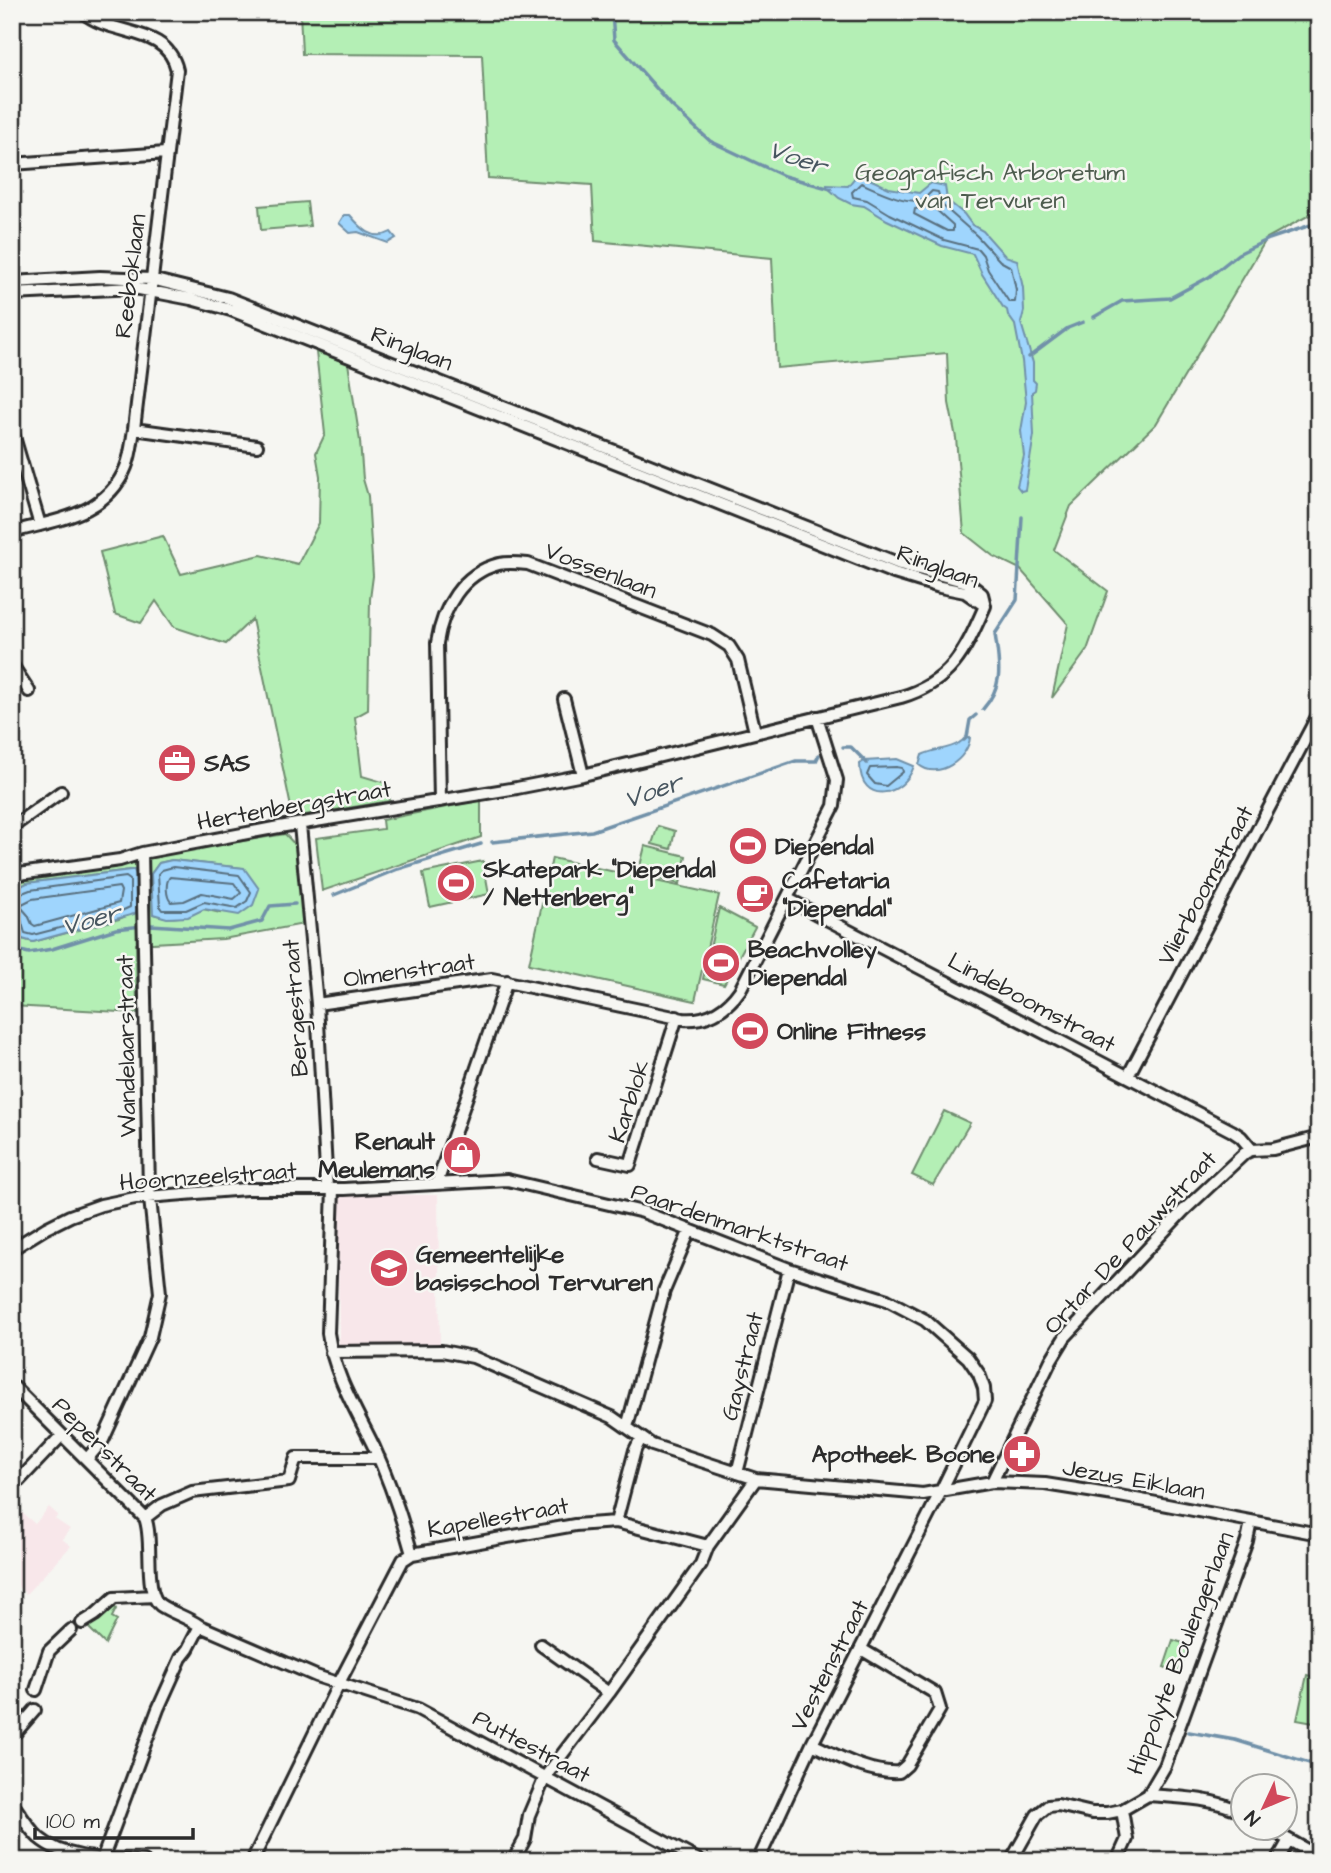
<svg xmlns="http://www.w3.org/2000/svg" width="1331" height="1873" font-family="'Architects Daughter',sans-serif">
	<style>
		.built { fill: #f8e7ea }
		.green { fill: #b4efb5; stroke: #708d70; stroke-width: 2; fill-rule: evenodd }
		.water { fill: #9fd5fd; stroke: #7191a9; stroke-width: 2 }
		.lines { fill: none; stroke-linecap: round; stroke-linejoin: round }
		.shore { stroke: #596f7f; stroke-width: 2 }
		.stream { stroke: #7191a9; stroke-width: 3.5 }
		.minor-casing { stroke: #2b2b2b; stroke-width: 16 }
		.minor { stroke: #f6f6f2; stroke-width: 10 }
		.labels { text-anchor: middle; stroke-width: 5; stroke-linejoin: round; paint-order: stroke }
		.park-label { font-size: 24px; fill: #4d5c4e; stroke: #f6f6f2 }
		.street-label { font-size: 24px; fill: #2b2b2b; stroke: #f6f6f2 }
		.poi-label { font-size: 24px; font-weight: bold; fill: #2b2b2b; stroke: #f6f6f2; text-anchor: start }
		.water-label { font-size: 26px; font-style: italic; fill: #485660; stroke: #f6f6f2 }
	</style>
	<rect width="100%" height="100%" fill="#f6f6f2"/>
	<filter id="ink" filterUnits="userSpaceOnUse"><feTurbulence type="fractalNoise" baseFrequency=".0143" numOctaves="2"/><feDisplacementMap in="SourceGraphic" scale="14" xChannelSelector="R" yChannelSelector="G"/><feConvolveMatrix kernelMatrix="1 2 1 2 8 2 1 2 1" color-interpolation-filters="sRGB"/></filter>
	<g filter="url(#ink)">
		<path class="built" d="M 342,1194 L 438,1195 L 440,1345 L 339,1347 L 338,1198 Z
			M 12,1504 L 35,1524 L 49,1507 L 58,1515 L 55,1519 L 70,1529 L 62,1539 L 71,1546 L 26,1594 L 12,1581 Z"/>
		<path class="green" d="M 300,12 L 1319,12 L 1319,205 L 1317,211 L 1267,238 L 1156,424 L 1071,506 L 1054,550 L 1108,591 L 1087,650 L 1052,698 L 1068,624 L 1020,569 L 993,556 L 964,533 L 956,438 L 949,403 L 947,353 L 777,368 L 772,258 L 595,241 L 592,185 L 488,178 L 482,55 L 302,54 Z
			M 307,202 L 310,226 L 261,230 L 259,206 Z
			M 316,352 L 348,363 L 360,441 L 363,479 L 368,496 L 373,576 L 370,599 L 368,710 L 355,717 L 362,776 L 386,783 L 390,801 L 293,817 L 252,619 L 226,644 L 174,627 L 156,601 L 141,623 L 115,614 L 100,552 L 163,536 L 181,574 L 261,555 L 298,564 L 319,523 L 320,476 L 316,453 L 325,434 Z
			M 481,800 L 481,837 L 322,891 L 316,838 L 383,829 L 382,820 Z
			M 658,826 L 675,831 L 671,849 L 652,844 Z
			M 285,834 L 299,849 L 304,924 L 223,939 L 136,944 L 137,1013 L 12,1006 L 12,905 L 18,938 L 33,942 L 119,919 L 137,911 L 137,877 L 134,870 L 130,870 L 27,883 L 19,887 L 12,894 L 12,880 ZM 172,860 L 243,868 L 221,913 L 203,909 C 186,918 173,920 153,914 L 151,874 L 159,863 Z
			M 645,846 L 686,856 L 680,884 L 638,874 Z
			M 552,858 L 719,895 L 695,1001 L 529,964 Z
			M 483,861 L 489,894 L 430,907 L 423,873 Z
			M 719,908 L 755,927 L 724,984 L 703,979 Z
			M 944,1111 L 970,1123 L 933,1185 L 912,1175 Z
			M 114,1605 L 116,1609 L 112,1617 L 117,1620 L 105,1644 L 81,1620 L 94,1607 L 100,1613 Z
			M 1173,1640 L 1190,1645 L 1179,1672 L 1164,1667 Z
			M 1307,1675 L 1319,1678 L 1319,1724 L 1297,1720 Z"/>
		<path class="water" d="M 856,176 L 863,176 L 889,188 L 919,193 L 931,183 L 945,186 L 947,200 L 964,214 L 972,225 L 983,231 L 1005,256 L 1017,260 L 1023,288 L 1024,311 L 1021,323 L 1033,363 L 1033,380 L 1036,383 L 1035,390 L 1032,392 L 1034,435 L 1025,490 L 1021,491 L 1017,486 L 1024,456 L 1021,431 L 1026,402 L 1022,361 L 1015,325 L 1008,315 L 1007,310 L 1003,307 L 982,274 L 973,254 L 942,246 L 887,220 L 864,206 L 851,204 L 839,198 L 827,187 L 827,185 L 848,186 Z
			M 344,215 L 350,215 C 361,228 373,242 391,232 L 396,238 L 388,243 L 358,232 L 350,233 L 339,223 Z
			M 970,737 C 969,758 938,781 919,765 L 922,755 C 933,749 948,750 959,743 C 962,741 965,738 970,737 Z
			M 897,759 L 914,766 C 904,797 860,806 860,764 L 864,761 Z
			M 172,860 L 244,868 L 259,889 L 253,905 L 239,915 L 204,909 L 188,917 L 167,918 L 153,914 L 151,874 L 159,863 Z
			M 131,870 L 134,870 L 137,877 L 137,911 L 134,914 L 33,942 L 19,938 L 12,894 L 19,887 L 27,883 Z"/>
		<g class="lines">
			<path class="shore" d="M 861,183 C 875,189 908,206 923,199 C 927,197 929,194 932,191 L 938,192 L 942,205 L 977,236 L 1000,261 L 1011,267 L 1016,290 L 1015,302 L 1009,302 L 988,270 L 983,255 L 978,249 L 944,240 L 890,214 L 867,200 L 853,197 L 852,192 Z
				M 932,206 L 953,225 L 953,231 L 947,231 L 914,214 L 915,209 Z
				M 896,767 L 902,768 L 903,772 L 886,786 L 875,784 L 867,775 L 870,768 Z
				M 173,867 L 239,875 L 251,892 L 247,901 L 237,908 L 204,902 L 186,910 L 162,910 L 160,907 L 158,874 L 162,870 Z
				M 170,877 L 234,883 L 241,893 L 234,899 L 202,893 L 184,901 L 171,902 C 166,897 165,882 170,877 Z
				M 119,887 L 121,891 L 119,903 L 35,926 L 32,924 L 28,915 L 21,907 L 22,904 L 32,899 Z
				M 12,897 L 30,890 L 126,877 L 130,880 L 130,907 L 117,913 L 33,935 L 25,933 L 21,920 L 12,916"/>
			<path class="stream" d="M 612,12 L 614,40 L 672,106 L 710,141 L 784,176 L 831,189
				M 1094,317 L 1122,301 L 1170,298 L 1209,277 L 1238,254 L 1269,239 L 1311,225 L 1319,217
				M 1029,357 L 1068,328 L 1083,322
				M 983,709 C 1005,684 999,664 995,634 L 1017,600 L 1022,517
				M 964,740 L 967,737 L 970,720 L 976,715
				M 843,747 L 851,747 L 867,763
				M 492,842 L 592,831 L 796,761 L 816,761 L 819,755
				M 334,895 L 398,869 L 481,844
				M 12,949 L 29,953 L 52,949 L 116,929 L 151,925 L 229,930 L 262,921 L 270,906 L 295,904
				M 1189,1732 L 1235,1740 L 1319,1766"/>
			<g class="minor-casing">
				<path id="minor" d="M 12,164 L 166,153
					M 12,282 L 100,277 L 151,279 L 228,298 L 900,564 L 967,582 L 982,594 L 985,606
					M 12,294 L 134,288 L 191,299 L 231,310 L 894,573 L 940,587 L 965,592 L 985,606
					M 134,429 L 257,446
					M 12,430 L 40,525
					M 12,532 C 56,520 107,515 126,467 C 131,455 132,441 134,429 L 177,70 C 167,25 111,37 83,12
					M 12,665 L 29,691
					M 564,699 L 583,775
					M 440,801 L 437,643 C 442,609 462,573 499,564 C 508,562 518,563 528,564 L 712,635 L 729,646 L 738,660 L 755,732
					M 300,825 L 317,1004 L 327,1189
					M 12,827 L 61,792
					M 12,875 L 120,860 L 142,853 L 279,827 L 517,788 L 583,775 L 901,697 C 952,682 965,651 985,606
					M 788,899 L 1232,1131 L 1241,1137 L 1252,1150
					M 317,1004 L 492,979 L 683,1019 C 708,1021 726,1010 740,990 L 834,806 L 837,780 L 817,717
					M 1128,1076 L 1319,713
					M 598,1158 L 630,1165 L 677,1017
					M 437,1183 L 507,981
					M 333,1189 L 328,1333 C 334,1375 356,1410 374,1447 C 390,1482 402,1518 412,1554
					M 12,1249 L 46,1228 L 70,1216 L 101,1205 L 135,1198 L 246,1189 L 344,1189 L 507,1180 L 643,1212 L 789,1269 L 887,1300 L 925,1320 L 968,1358 L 979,1374 L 984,1388 L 985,1401 L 941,1491 L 812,1744 L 758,1861
					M 331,1352 L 442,1351 L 473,1357 L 612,1417 L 652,1445 L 756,1479 L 923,1494 L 992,1482 L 1045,1484 L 1120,1496 L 1319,1534
					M 12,1385 L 145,1518 C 154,1539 143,1592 160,1605 C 172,1613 187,1617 200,1626 L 316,1676 L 418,1709 L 700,1861
					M 627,1427 L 664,1291 L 690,1230
					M 87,1459 L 103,1440 L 150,1337 L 160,1293 L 149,1189 L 142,853
					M 737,1473 L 789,1269
					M 992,1482 L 1051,1360 L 1065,1337 L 1183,1211 L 1245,1153 L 1252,1150 L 1273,1149 L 1319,1137
					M 12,1488 L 62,1435
					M 145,1518 L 162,1505 L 192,1492 L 289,1481 L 296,1458 L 379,1458
					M 616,1522 L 635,1450 L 641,1438
					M 82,1623 L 95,1615 L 114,1598 L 154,1596
					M 541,1645 L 609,1693
					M 36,1690 L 49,1651 L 71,1630
					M 12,1731 L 16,1732 L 35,1710
					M 812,1744 C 838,1756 869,1774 899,1772 L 907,1765 L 940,1709 L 935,1693 L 861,1649
					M 1148,1795 C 1180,1797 1214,1798 1244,1813
					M 12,1803 C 21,1815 28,1828 39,1838 C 66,1861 111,1859 144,1861
					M 1268,1828 L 1319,1857
					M 103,1857 L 158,1709 L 181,1658 L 188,1649 L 200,1626
					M 252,1861 L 339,1683 L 403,1560 L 412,1554 L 575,1525 L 616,1522 L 708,1546
					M 513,1861 L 525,1839 L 529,1815 L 545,1777 L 609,1693 L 701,1564 L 708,1546 L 756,1479
					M 1011,1861 L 1037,1815 L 1048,1806 L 1058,1805 L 1092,1813 L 1107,1813 L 1122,1810 L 1148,1795 L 1165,1766 L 1247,1541 L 1251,1521
					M 1117,1861 L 1127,1839 L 1122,1810
					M 1277,1861 L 1289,1840"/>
			</g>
			<use href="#minor" class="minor"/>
		</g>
	</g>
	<defs>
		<g id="office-disc" transform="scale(2.0125)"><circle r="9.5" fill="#d1495b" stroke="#f6f6f2"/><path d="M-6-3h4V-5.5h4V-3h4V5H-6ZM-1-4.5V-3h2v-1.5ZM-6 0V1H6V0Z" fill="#fff"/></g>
		<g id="stadium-disc" transform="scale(2.0125)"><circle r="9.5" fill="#d1495b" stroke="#f6f6f2"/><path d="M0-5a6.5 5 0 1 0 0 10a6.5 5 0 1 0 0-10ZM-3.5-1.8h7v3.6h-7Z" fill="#fff"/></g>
		<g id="cafe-disc" transform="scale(2.0125)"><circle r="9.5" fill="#d1495b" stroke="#f6f6f2"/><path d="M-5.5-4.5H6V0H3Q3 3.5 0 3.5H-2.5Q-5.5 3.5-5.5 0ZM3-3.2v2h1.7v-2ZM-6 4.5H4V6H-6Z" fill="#fff"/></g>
		<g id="shop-disc" transform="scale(2.0125)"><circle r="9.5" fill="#d1495b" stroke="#f6f6f2"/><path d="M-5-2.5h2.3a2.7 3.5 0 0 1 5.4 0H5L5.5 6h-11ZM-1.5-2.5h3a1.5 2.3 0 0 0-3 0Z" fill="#fff"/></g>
		<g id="school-disc" transform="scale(2.0125)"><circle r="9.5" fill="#d1495b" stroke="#f6f6f2"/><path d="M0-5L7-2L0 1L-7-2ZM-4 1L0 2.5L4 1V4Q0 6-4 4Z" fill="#fff"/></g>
		<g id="pharmacy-disc" transform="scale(2.0125)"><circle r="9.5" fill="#d1495b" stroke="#f6f6f2"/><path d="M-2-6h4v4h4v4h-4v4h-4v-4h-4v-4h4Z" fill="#fff"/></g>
	</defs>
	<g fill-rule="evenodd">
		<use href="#office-disc" x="177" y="763"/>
		<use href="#stadium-disc" x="748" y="846"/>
		<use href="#stadium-disc" x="456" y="883"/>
		<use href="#cafe-disc" x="755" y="894"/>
		<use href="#stadium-disc" x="721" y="963"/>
		<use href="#stadium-disc" x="750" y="1031"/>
		<use href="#shop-disc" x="462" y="1155"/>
		<use href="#school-disc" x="389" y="1268"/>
		<use href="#pharmacy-disc" x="1022" y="1454"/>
	</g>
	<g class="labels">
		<g class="park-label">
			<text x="990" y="180">Geografisch Arboretum<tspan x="990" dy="28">van Tervuren</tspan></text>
		</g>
		<g class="street-label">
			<text transform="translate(130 276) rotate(-83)" y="8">Reeboklaan</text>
			<text transform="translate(412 348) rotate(21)" y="8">Ringlaan</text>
			<text transform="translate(938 566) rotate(20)" y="8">Ringlaan</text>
			<text transform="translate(601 570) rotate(21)" y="8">Vossenlaan</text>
			<text transform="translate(294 805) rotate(-10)" y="8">Hertenbergstraat</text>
			<text transform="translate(1205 885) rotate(-62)" y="8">Vlierboomstraat</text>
			<text transform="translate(409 970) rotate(-8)" y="8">Olmenstraat</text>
			<text transform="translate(1032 1002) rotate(28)" y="8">Lindeboomstraat</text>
			<text transform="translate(295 1008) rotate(-94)" y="8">Bergestraat</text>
			<text transform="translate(126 1046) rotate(-91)" y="8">Wandelaarstraat</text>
			<text transform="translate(629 1101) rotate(-72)" y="8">Karblok</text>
			<text transform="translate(208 1176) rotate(-4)" y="8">Hoornzeelstraat</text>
			<text transform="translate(740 1227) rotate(19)" y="8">Paardenmarktstraat</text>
			<text transform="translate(1130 1242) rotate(-47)" y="8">Ortar De Pauwstraat</text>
			<text transform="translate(742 1366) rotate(-76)" y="8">Gaystraat</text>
			<text transform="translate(105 1449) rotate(45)" y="8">Peperstraat</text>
			<text transform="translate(1134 1479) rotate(10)" y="8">Jezus Eiklaan</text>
			<text transform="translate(498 1517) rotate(-10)" y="8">Kapellestraat</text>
			<text transform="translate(1180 1653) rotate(-69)" y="8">Hippolyte Boulengerlaan</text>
			<text transform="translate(829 1665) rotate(-63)" y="8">Vestenstraat</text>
			<text transform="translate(532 1746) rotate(28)" y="8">Puttestraat</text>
		</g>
		<g class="poi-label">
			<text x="204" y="771">SAS</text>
			<text x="775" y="854">Diependal</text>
			<text x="483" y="877">Skatepark "Diependal<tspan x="483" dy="28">/ Nettenberg"</tspan></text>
			<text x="782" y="888">Cafetaria<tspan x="782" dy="28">"Diependal"</tspan></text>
			<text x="748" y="957">Beachvolley<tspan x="748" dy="28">Diependal</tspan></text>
			<text x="777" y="1039">Online Fitness</text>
			<text x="435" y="1149" text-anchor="end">Renault<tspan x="435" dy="28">Meulemans</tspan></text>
			<text x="416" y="1262">Gemeentelijke<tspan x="416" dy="28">basisschool Tervuren</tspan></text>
			<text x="995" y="1462" text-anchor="end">Apotheek Boone</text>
		</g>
		<g class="water-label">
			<text transform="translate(798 157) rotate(19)" y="9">Voer</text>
			<text transform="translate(653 790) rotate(-19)" y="9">Voer</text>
			<text transform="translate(91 919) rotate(-15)" y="9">Voer</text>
		</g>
	</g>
	<rect width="1331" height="1873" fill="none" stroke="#f6f6f2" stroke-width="42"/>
	<rect x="21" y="21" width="1289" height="1831" fill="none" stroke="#2b2b2b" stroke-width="2.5" filter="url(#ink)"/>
	<g transform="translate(1264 1807) rotate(226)"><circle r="33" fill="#f6f6f2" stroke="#a5a5a2" stroke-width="2"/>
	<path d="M0-5L12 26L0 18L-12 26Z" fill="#d1495b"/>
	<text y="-10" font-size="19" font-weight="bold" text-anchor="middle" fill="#2b2b2b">N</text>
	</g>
	<path d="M35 1828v10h158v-10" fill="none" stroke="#2b2b2b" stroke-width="3.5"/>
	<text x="46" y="1828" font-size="21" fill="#2b2b2b" stroke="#f6f6f2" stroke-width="5" paint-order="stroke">100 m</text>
</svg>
